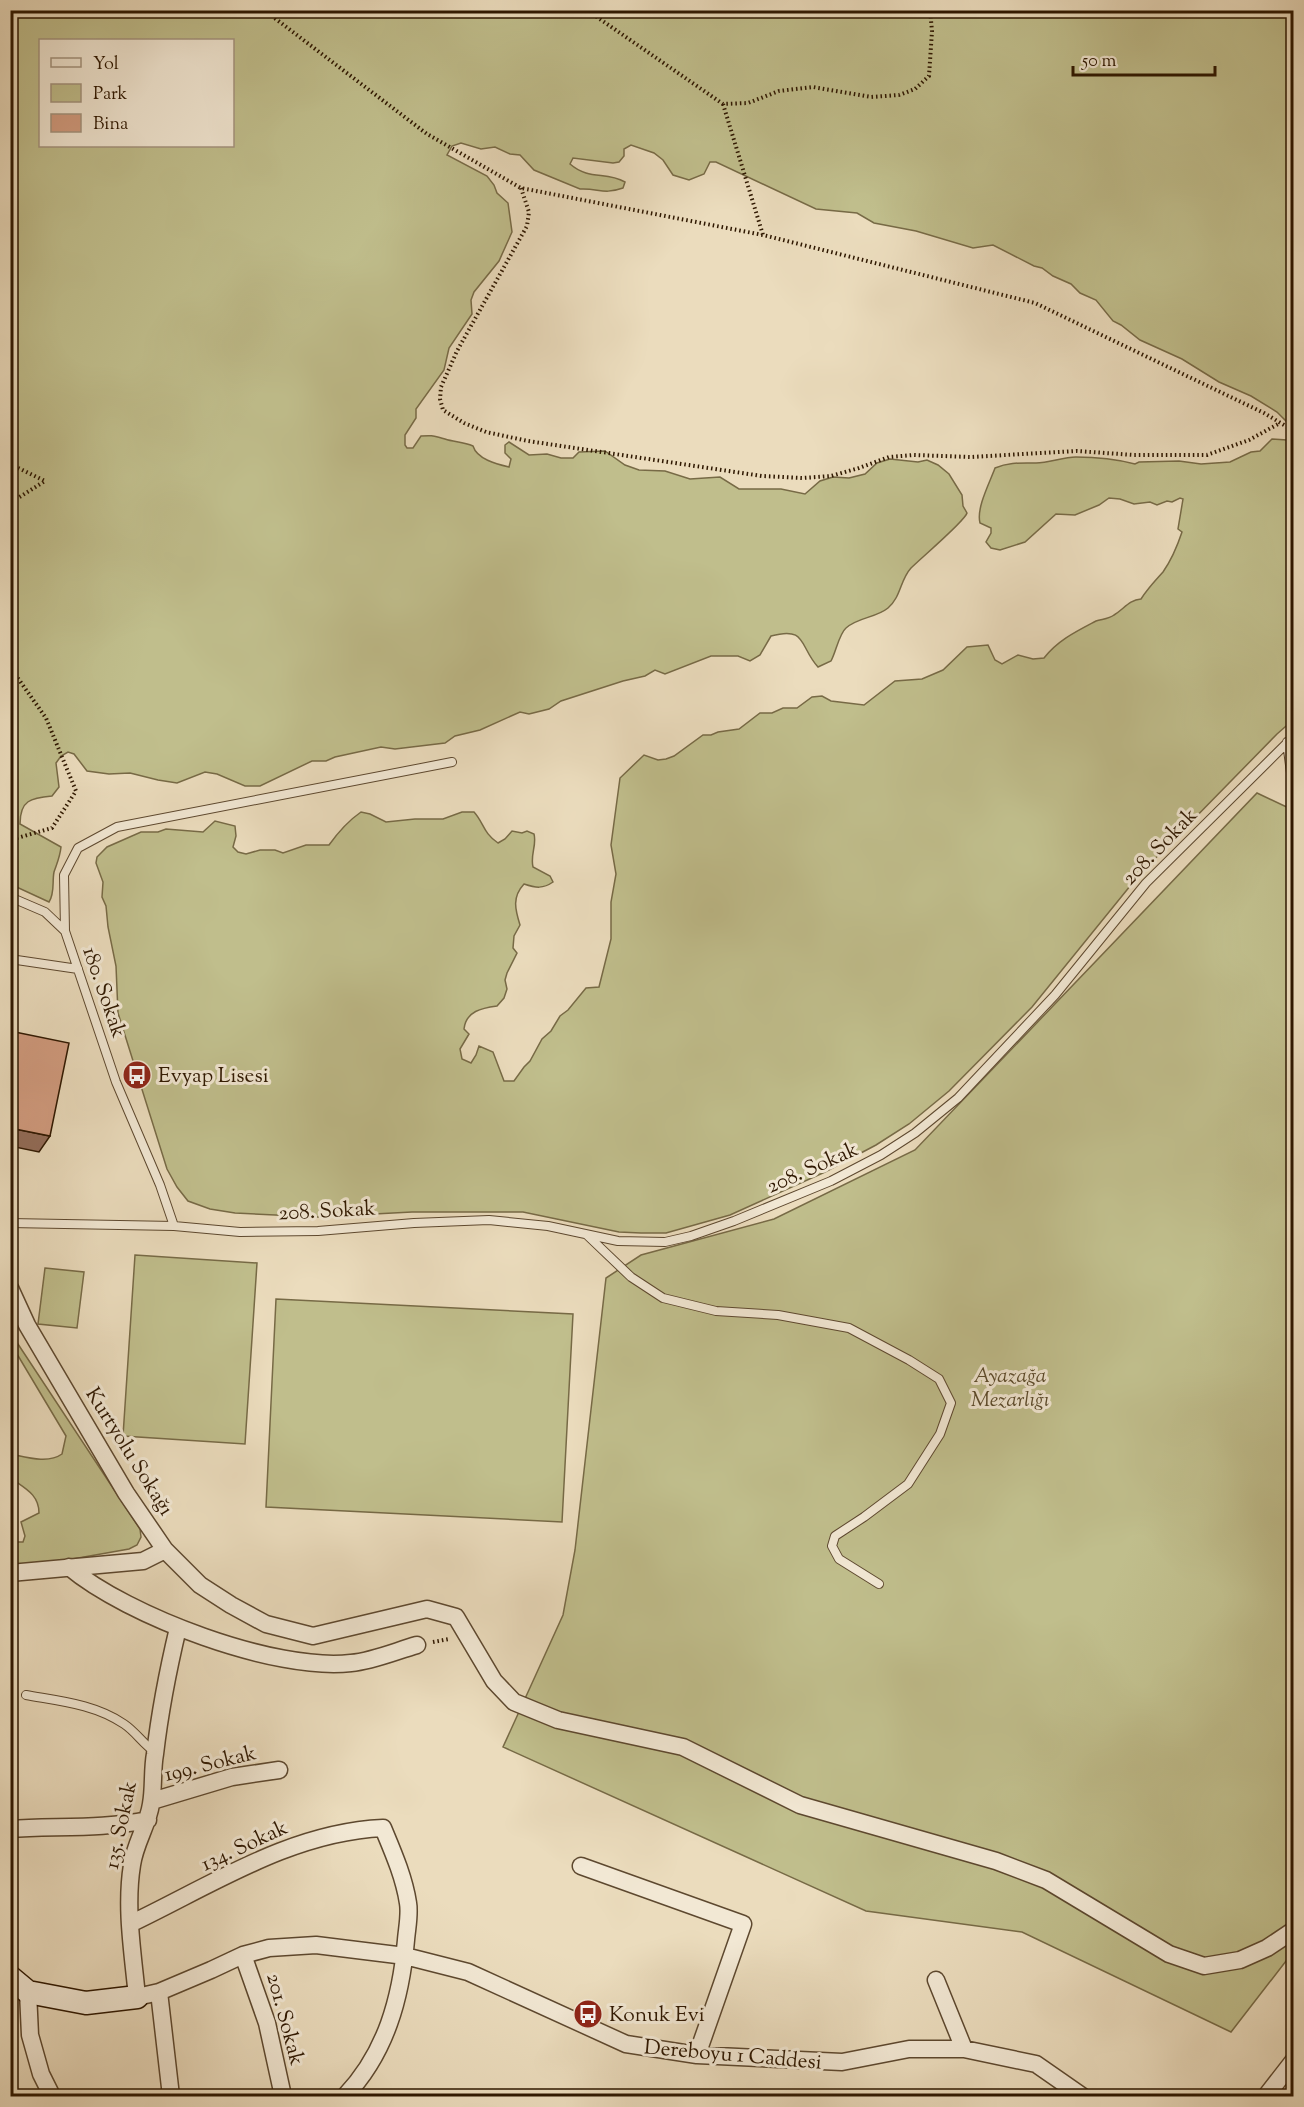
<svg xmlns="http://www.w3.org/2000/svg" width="1304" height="2107" font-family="'Sorts Mill Goudy',serif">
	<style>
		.green { fill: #c0be8c; stroke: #776a46; stroke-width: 1.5; fill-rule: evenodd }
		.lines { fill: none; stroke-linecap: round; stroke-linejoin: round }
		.lane-casing { stroke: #5d482f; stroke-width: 10 }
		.street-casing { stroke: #5d482f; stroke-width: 19 }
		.secondary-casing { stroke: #2e1700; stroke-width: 25 }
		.path { stroke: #2e1700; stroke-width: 4; stroke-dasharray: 1.5 3; stroke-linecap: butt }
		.lane { stroke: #f2e8d4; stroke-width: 8 }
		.street { stroke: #f2e8d4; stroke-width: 16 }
		.secondary { stroke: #f2e8d4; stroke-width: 22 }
		.shaded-wall { fill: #936d5a; stroke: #2e1700; stroke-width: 1.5 }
		.building { fill: #d29c80; stroke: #2e1700; stroke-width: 1.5 }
		.labels { text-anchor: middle; stroke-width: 6; stroke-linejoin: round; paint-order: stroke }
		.street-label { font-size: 21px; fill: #2e1700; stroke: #f2e8d4 }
		.poi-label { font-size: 21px; fill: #2e1700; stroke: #f2e8d4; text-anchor: start }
		.park-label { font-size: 21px; font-style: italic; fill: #5a492a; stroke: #f2e8d4 }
	</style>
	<rect width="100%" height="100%" fill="#ebdcbd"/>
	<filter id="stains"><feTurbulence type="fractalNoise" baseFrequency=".00333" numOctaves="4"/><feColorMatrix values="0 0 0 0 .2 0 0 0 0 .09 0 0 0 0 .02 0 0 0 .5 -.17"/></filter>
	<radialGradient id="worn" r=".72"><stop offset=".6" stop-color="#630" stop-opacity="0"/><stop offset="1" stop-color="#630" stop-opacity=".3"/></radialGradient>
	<path class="green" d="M 10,11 L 1293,11 L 1293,423 L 1287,422 L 1277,412 L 1251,396 L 1219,382 L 1182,359 L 1140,340 L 1121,325 L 1113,321 L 1096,300 L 1080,293 L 1071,284 L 1053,276 L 1042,268 L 1034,266 L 993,245 L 973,248 L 916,231 L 874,223 L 857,213 L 816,209 L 716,162 L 710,162 L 704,174 L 689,180 L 673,175 L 663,160 L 654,153 L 631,145 L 624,149 L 624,156 L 619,162 L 613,163 L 573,158 L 570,164 C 590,181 605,171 625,182 L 623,188 C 603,195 599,188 580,189 L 534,170 L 520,155 L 510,154 L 495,147 L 481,149 L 461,143 L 452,146 L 447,155 L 487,176 L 494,185 L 497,193 L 508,203 L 512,232 L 499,261 L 474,292 L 471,300 L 472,314 L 449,348 L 444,370 L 416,409 L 416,418 L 405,435 L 405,445 L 407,448 L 413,448 L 421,436 C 434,435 433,436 445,439 C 454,442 463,442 473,446 C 477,459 496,464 509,467 L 511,459 L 505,453 L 505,445 L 509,442 L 529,455 L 547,454 L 561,458 L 573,458 L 579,452 L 605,451 L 625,465 L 639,470 L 665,471 L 690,479 L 720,477 L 739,489 L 781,489 L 805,494 L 820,481 L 833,477 L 849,478 L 865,474 L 877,463 L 890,459 L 918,462 L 927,460 L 938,465 L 949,474 L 962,495 L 963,506 L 967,513 C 965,521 921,558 911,568 C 900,580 901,597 888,608 C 876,618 858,617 846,628 C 839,634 836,652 831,661 L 818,667 C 799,646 807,626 771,636 L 760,655 L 750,661 L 738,656 L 711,656 L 665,674 L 655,670 L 645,676 L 623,681 L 561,701 L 549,709 L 529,714 L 520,712 L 480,730 L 455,736 L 445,743 L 395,749 L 381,747 L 335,757 L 326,761 L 312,761 L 260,786 L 245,786 L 217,774 L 205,772 L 177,783 L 158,780 L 130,773 L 109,774 L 87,771 L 74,754 L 68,752 L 61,756 L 56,763 L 59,787 L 52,796 C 31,798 20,800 20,824 L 61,847 C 60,857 57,863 54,872 C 52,882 55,893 49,902 L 10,884 ZM 232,40 L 232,146 L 40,146 L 40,40 Z
		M 1272,439 L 1287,440 L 1293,448 L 1293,720 L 1277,734 L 1139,875 L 1032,1007 L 949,1091 L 909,1124 L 876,1145 L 825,1172 L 730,1215 L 666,1233 L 641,1233 L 619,1232 L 523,1212 L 412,1212 L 317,1217 L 235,1213 L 210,1209 L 188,1201 L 177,1187 L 167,1169 L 118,1013 L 116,966 L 108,927 L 106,906 L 102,897 L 103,882 L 96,863 L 97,857 L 107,847 L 141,832 L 158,832 L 166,829 L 203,832 L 215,821 L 235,826 L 236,836 L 233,847 L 238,852 L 246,854 L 260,850 L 275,850 L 283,853 L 306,845 L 329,845 C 339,831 348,821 361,812 L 370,814 L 386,822 L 415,819 L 443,819 L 462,812 L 474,812 C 484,823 483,833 498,843 L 505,839 L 512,831 L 522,833 L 527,831 L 534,834 C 537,845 530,855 533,867 L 550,876 L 553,882 C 543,889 536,888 524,884 C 512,897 515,909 520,925 L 514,936 L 513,948 L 517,953 L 507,973 L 505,980 L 507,989 L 504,998 L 497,1006 C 482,1008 466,1011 464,1029 L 469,1034 L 460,1049 L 462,1059 L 471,1063 L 476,1055 L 479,1046 L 493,1052 L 504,1081 L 514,1081 L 524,1067 L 530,1061 L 542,1039 L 551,1031 L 560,1016 L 568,1010 L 586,988 L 599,987 L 611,939 L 611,902 L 616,874 L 611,845 L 620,778 L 644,755 L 658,760 L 666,759 L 674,756 L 703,735 L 711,735 L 718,732 L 739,729 L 760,713 L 772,713 L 783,708 L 797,708 L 812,697 L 822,696 L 831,701 L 864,705 L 895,681 L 922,679 L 943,670 L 967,647 L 988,645 L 995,660 L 1002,664 L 1018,655 L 1033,659 L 1044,658 C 1058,640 1077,631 1096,621 C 1102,619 1109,619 1114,615 C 1124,609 1129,600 1141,599 C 1148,588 1155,581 1163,572 C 1170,562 1178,544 1182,532 L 1178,529 L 1183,499 L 1180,498 L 1172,502 L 1167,501 L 1157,505 L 1150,502 L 1134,504 L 1120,499 L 1109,498 L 1099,505 L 1075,515 L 1056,514 L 1025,542 L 1000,550 L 991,548 L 986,542 L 991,533 L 991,528 L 980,523 C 976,508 990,482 995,468 C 1009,462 1021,463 1036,463 C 1049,463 1063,457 1076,457 C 1097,457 1116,459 1135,464 L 1139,462 L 1179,461 L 1201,464 L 1230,462 L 1251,452 L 1260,451 Z
		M 1257,793 L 1293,810 L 1293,1952 L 1231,2032 L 1022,1932 L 866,1911 L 503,1747 L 563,1615 L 575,1550 L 606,1278 L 641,1255 L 774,1219 L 915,1150 Z
		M 135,1255 L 257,1263 L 245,1444 L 123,1436 Z
		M 45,1268 L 84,1272 L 77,1328 L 38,1324 Z
		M 276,1299 L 573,1314 L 562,1522 L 266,1507 Z
		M 14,1338 L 140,1529 L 141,1537 L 137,1545 L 129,1549 L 67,1560 L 11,1566 L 10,1542 L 23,1542 L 25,1536 L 21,1522 L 39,1513 C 39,1495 26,1489 12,1479 L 11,1454 C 26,1457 48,1464 62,1454 L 66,1436 L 14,1349 Z"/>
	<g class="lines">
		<g class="lane-casing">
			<path id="lane" d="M 1287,742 L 1294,796
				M 10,897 L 45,912 L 65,931 L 116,1082 L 160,1185 L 174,1226
				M 65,931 L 64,875 L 78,848 L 117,827 L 452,762
				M 10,959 L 78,969
				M 10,1223 L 174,1226 L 240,1232 L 318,1231 L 414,1223 L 489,1220 L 548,1226 L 618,1241 L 665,1242 L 691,1236 L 734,1221 L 831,1181 L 881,1155 L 915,1133 L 958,1098 L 1055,995 L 1146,883 L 1294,736
				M 587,1235 L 631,1277 L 663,1298 L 716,1311 L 778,1315 L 849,1328 L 909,1360 L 939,1379 L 951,1403 L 940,1434 L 908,1484 L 864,1517 L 835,1536 L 832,1546 L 839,1559 L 879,1584
				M 26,1695 C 59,1701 95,1704 124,1724 C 136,1732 143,1744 155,1752"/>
		</g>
		<g class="street-casing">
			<path id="street" d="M 10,1288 L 27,1325 L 126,1493 L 165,1550 L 143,1561 L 10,1573
				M 165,1550 L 200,1585 L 231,1605 L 266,1624 L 313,1636 L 427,1609 L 456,1617 L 494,1681 L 514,1702 L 558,1720 L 683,1747 L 800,1805 L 996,1861 L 1046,1880 L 1169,1954 L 1204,1966 L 1240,1960 L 1267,1948 L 1294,1930
				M 69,1567 C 127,1616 276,1672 351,1663 C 373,1661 396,1651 417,1645
				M 178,1628 C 168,1670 160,1711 155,1754 C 152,1770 154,1787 151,1804 C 148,1825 135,1843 132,1865 C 125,1908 133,1954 137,1997 L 159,1992 L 211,1970 L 243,1955 L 269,1948 L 316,1945 L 405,1956 L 468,1972 L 626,2044 L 697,2055 L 842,2062 L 909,2049 L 964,2049 L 1036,2064 L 1082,2096
				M 152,1801 L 232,1777 L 279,1770
				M 10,1829 C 56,1826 103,1829 148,1820
				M 581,1866 L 743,1924 L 697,2055
				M 130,1924 C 212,1885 291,1832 383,1828 C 393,1852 404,1877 408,1903 C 410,1914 407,1928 406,1940 C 401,1998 386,2053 345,2096
				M 243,1955 L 267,2023 L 283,2096
				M 936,1980 L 964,2049
				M 28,1992 L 30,2035 L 41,2074 L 52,2096
				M 159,1992 L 171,2096
				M 1266,2096 L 1294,2060"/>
		</g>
		<g class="secondary-casing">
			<path id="secondary" d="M 10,1977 L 28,1992 L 86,2003 L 137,1997"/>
		</g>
		<path class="path" d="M 264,10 L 427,134 L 521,188 L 763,235 L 1035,303 L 1264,413 L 1294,431
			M 590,10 L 594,15 L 723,104 L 748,103 L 779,91 L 813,87 L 871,97 L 899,95 L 915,89 L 929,76 L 932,31 L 930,10
			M 723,104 L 763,235
			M 521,188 L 529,212 L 527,226 L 457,351 L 441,387 L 440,399 L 443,410 L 464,423 L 486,432 L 528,441 L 762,476 L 802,478 L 831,476 L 859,468 L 889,457 L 914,455 L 971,457 L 1077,451 L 1134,455 L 1207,455 L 1249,440 L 1280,423
			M 10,464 L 45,481 L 10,503
			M 10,667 L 46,718 L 76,791 L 52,828 L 10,840
			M 433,1642 L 449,1639"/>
		<use href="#lane" class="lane"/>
		<use href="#street" class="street"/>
		<use href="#secondary" class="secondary"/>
	</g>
	<path class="shaded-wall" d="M 10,1128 L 50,1136 L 39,1152 L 10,1146 Z"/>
	<path class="building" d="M 10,1031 L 69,1043 L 50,1136 L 10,1128 Z"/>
	<defs>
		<g id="bus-disc" transform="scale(1.5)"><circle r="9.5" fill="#8f2418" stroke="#f2e8d4"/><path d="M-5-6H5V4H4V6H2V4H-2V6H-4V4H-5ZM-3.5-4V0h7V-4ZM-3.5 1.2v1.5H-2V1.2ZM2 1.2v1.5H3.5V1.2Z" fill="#fff"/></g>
	</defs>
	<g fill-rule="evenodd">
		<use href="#bus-disc" x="137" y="1075"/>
		<use href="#bus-disc" x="588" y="2014"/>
	</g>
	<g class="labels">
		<g class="street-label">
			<text transform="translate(1159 846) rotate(-46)" y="7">208. Sokak</text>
			<text transform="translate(105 992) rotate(71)" y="7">180. Sokak</text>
			<text transform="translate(812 1167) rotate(-24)" y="7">208. Sokak</text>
			<text transform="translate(327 1210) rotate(-3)" y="7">208. Sokak</text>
			<text transform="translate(130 1451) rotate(58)" y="7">Kurtyolu Sokağı</text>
			<text transform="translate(210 1763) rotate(-14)" y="7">199. Sokak</text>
			<text transform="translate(120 1825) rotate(-78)" y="7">135. Sokak</text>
			<text transform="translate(244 1845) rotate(-25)" y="7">134. Sokak</text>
			<text transform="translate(286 2019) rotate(75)" y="7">201. Sokak</text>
			<text transform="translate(733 2054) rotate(5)" y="7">Dereboyu 1 Caddesi</text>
		</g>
		<g class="poi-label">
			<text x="158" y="1082">Evyap Lisesi</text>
			<text x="609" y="2021">Konuk Evi</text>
		</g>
		<g class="park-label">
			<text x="1010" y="1382">Ayazağa<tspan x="1010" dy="24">Mezarlığı</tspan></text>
		</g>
	</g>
	<rect width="1304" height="2107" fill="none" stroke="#ebdcbd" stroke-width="36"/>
	<rect x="12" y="12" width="1280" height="2083" fill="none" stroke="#2e1700" stroke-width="3"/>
	<rect x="18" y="18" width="1268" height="2071" fill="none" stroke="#2e1700" stroke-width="1.5"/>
	<rect x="39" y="39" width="195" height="108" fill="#f2e8d4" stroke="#a4947f" stroke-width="1.5"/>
	<rect x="51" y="58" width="30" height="9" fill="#f2e8d4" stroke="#a4947f" stroke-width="1.5"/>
	<text x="93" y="69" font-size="18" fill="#2e1700">Yol</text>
	<rect x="51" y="84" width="30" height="18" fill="#c0be8c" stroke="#a4947f" stroke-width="1.5"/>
	<text x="93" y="99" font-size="18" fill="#2e1700">Park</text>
	<rect x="51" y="114" width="30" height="18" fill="#d29c80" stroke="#a4947f" stroke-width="1.5"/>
	<text x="93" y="129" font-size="18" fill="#2e1700">Bina</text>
	<path d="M1073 66v9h142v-9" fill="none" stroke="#2e1700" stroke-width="3"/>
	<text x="1082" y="66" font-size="18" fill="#2e1700" stroke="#f2e8d4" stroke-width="4.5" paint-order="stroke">50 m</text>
	<rect width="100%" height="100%" filter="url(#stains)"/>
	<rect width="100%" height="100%" fill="url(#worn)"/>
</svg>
